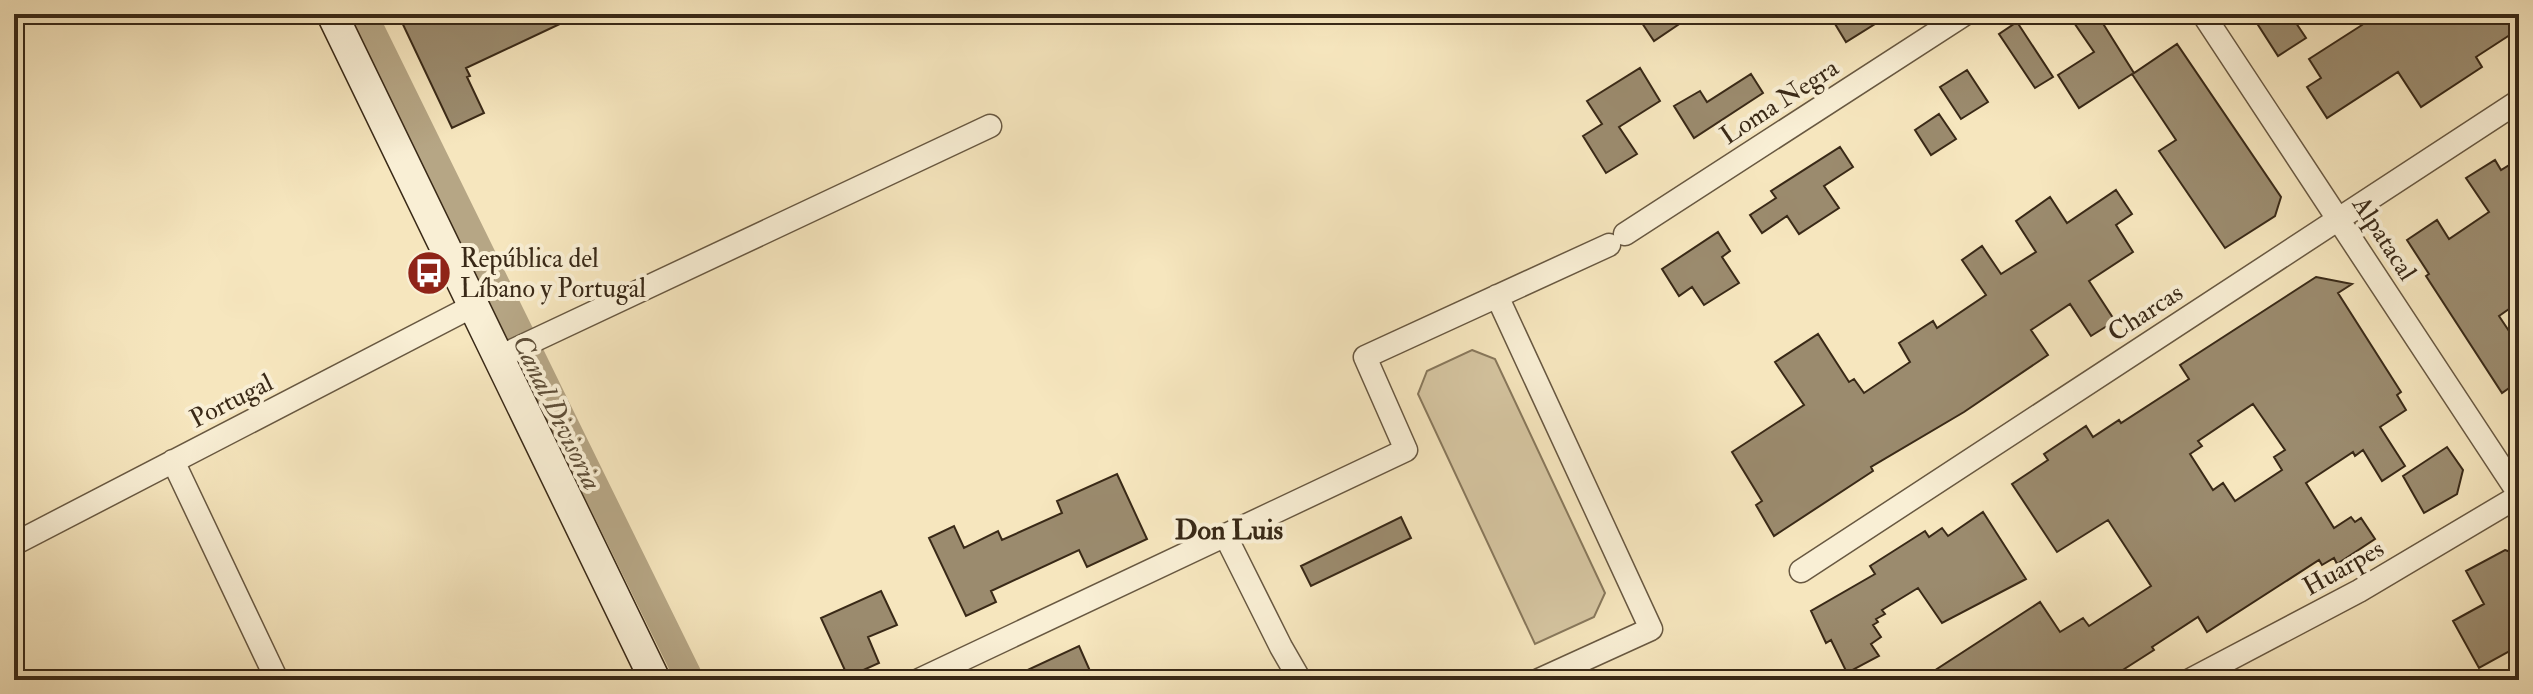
<svg xmlns="http://www.w3.org/2000/svg" width="2533" height="694" font-family="'IM FELL Double Pica',serif">
	<style>
		.green { fill: #d6c6a2; stroke: #88785c; stroke-width: 2 }
		.lines { fill: none; stroke-linecap: round; stroke-linejoin: round }
		.canal { stroke: #b6a685; stroke-width: 28 }
		.building { fill: #9b8b6e; stroke: #392917; stroke-width: 2; fill-rule: evenodd }
		.minor-casing { stroke: #685841; stroke-width: 25 }
		.secondary-casing { stroke: #392917; stroke-width: 33 }
		.minor { stroke: #f9efd5; stroke-width: 22 }
		.secondary { stroke: #f9efd5; stroke-width: 30 }
		.labels { text-anchor: middle; stroke-width: 8; stroke-linejoin: round; paint-order: stroke }
		.street-label { font-size: 26px; fill: #392917; stroke: #f9efd5 }
		.poi-label { font-size: 26px; fill: #392917; stroke: #f9efd5; text-anchor: start }
		.water-label { font-size: 28px; font-style: italic; fill: #5e4e38; stroke: #f9efd5 }
		.neighbourhood-label { font-size: 28px; font-weight: bold; fill: #392917; stroke: #f9efd5 }
	</style>
	<rect width="100%" height="100%" fill="#f6e6be"/>
	<filter id="stains"><feTurbulence type="fractalNoise" baseFrequency=".0025" numOctaves="4"/><feColorMatrix values="0 0 0 0 .2 0 0 0 0 .09 0 0 0 0 .02 0 0 0 .5 -.17"/></filter>
	<radialGradient id="worn" r=".72"><stop offset=".6" stop-color="#630" stop-opacity="0"/><stop offset="1" stop-color="#630" stop-opacity=".3"/></radialGradient>
	<path class="green" d="M 1472,350 L 1495,359 L 1605,593 L 1594,617 L 1535,644 L 1418,394 L 1427,371 Z"/>
	<g class="lines">
		<path class="canal" d="M 363,14 L 690,680"/>
	</g>
	<path class="building" d="M 398,14 L 581,14 L 466,68 L 470,76 L 467,77 L 484,113 L 452,128 Z
		M 1636,14 L 1694,14 L 1654,41 Z
		M 1829,14 L 1891,14 L 1846,42 Z
		M 2068,14 L 2097,14 L 2134,73 L 2177,44 L 2281,197 L 2275,216 L 2225,248 L 2159,151 L 2176,140 L 2132,74 L 2079,108 L 2058,75 L 2094,52 Z
		M 2251,14 L 2290,14 L 2306,38 L 2278,56 Z
		M 2356,14 L 2519,14 L 2519,29 L 2476,57 L 2482,67 L 2421,107 L 2398,72 L 2327,118 L 2307,87 L 2321,78 L 2309,59 L 2362,25 Z
		M 2017,22 L 2053,77 L 2035,88 L 1999,34 Z
		M 1640,68 L 1660,101 L 1619,127 L 1637,154 L 1606,173 L 1583,136 L 1602,124 L 1587,101 Z
		M 1967,70 L 1988,102 L 1961,119 L 1940,87 Z
		M 1751,74 L 1763,93 L 1694,138 L 1674,106 L 1700,91 L 1707,102 Z
		M 1939,114 L 1956,139 L 1931,155 L 1915,130 Z
		M 1840,147 L 1853,167 L 1824,186 L 1839,208 L 1799,234 L 1787,216 L 1762,233 L 1750,215 L 1776,198 L 1771,191 Z
		M 2519,159 L 2519,302 L 2499,316 L 2519,346 L 2519,381 L 2502,393 L 2426,276 L 2429,274 L 2407,240 L 2437,220 L 2449,239 L 2489,212 L 2466,178 L 2495,160 L 2501,170 Z
		M 2116,190 L 2132,214 L 2116,225 L 2133,252 L 2089,281 L 2115,321 L 2091,336 L 2070,304 L 2031,330 L 2048,355 L 1964,412 L 1871,467 L 1873,471 L 1774,536 L 1756,505 L 1762,501 L 1732,452 L 1804,405 L 1775,362 L 1818,334 L 1849,382 L 1854,379 L 1864,393 L 1910,362 L 1899,343 L 1933,321 L 1937,328 L 1986,295 L 1962,260 L 1982,246 L 2001,274 L 2036,252 L 2016,221 L 2050,197 L 2067,223 Z
		M 1718,232 L 1730,251 L 1722,257 L 1739,283 L 1704,305 L 1692,287 L 1679,296 L 1662,269 Z
		M 2316,277 L 2352,284 L 2338,293 L 2401,392 L 2397,395 L 2406,410 L 2380,427 L 2405,466 L 2382,481 L 2363,450 L 2355,456 L 2353,452 L 2306,483 L 2334,528 L 2351,517 L 2355,522 L 2361,518 L 2375,539 L 2337,564 L 2334,558 L 2322,565 L 2319,560 L 2207,632 L 2198,617 L 2152,647 L 2154,650 L 2107,680 L 1920,680 L 2040,602 L 2060,632 L 2083,618 L 2089,626 L 2151,586 L 2108,520 L 2057,552 L 2012,484 L 2048,460 L 2044,454 L 2086,426 L 2093,437 L 2119,420 L 2121,423 L 2189,379 L 2180,365 ZM 2253,404 L 2285,450 L 2274,457 L 2282,470 L 2235,501 L 2223,483 L 2213,490 L 2190,454 L 2202,446 L 2198,441 Z
		M 2447,447 L 2463,470 L 2457,494 L 2424,513 L 2403,476 Z
		M 1117,474 L 1147,539 L 1087,567 L 1079,550 L 991,591 L 996,602 L 966,616 L 929,538 L 954,526 L 964,548 L 998,531 L 1002,540 L 1062,513 L 1057,501 Z
		M 1983,512 L 2026,579 L 1942,623 L 1918,588 L 1882,610 L 1885,614 L 1876,619 L 1878,622 L 1873,625 L 1881,637 L 1871,644 L 1879,656 L 1847,673 L 1831,640 L 1826,643 L 1811,611 L 1875,574 L 1870,566 L 1925,531 L 1929,537 L 1942,528 L 1948,536 Z
		M 1401,517 L 1411,538 L 1311,586 L 1301,566 Z
		M 2505,550 L 2519,555 L 2519,646 L 2479,668 L 2453,621 L 2484,604 L 2466,571 Z
		M 881,591 L 897,625 L 868,637 L 879,663 L 848,677 L 821,618 Z
		M 1079,646 L 1094,680 L 1006,680 Z"/>
	<g class="lines">
		<g class="minor-casing">
			<path id="minor" d="M 2203,14 L 2519,494
				M 1625,234 L 1965,14
				M 1497,296 L 1651,629 L 1539,680
				M 499,357 L 990,126
				M 173,461 L 277,680
				M 1225,535 L 1281,647 L 1300,680
				M 14,544 L 473,306
				M 1801,571 L 2519,101
				M 919,680 L 1406,450 L 1365,357 L 1609,245
				M 2190,680 L 2359,591 L 2519,496"/>
		</g>
		<g class="secondary-casing">
			<path id="secondary" d="M 332,14 L 655,680"/>
		</g>
		<use href="#minor" class="minor"/>
		<use href="#secondary" class="secondary"/>
	</g>
	<defs>
		<g id="bus-disc" transform="scale(2.3)"><circle r="9.5" fill="#8f2418" stroke="#f9efd5"/><path d="M-5-6H5V4H4V6H2V4H-2V6H-4V4H-5ZM-3.5-4V0h7V-4ZM-3.5 1.2v1.5H-2V1.2ZM2 1.2v1.5H3.5V1.2Z" fill="#fff"/></g>
	</defs>
	<g fill-rule="evenodd">
		<use href="#bus-disc" x="429" y="273"/>
	</g>
	<g class="labels">
		<g class="street-label">
			<text transform="translate(1779 101) rotate(-33)" y="9">Loma Negra</text>
			<text transform="translate(2385 238) rotate(57)" y="9">Alpatacal</text>
			<text transform="translate(2145 312) rotate(-33)" y="9">Charcas</text>
			<text transform="translate(231 400) rotate(-27)" y="9">Portugal</text>
			<text transform="translate(2343 567) rotate(-29)" y="9">Huarpes</text>
		</g>
		<g class="poi-label">
			<text x="460" y="267">República del<tspan x="460" dy="30">Líbano y Portugal</tspan></text>
		</g>
		<g class="water-label">
			<text transform="translate(558 412) rotate(64)" y="10">Canal Divisoria</text>
		</g>
		<g class="neighbourhood-label">
			<text x="1229" y="539">Don Luis</text>
		</g>
	</g>
	<rect width="2533" height="694" fill="none" stroke="#f6e6be" stroke-width="48"/>
	<rect x="16" y="16" width="2501" height="662" fill="none" stroke="#392917" stroke-width="4"/>
	<rect x="24" y="24" width="2485" height="646" fill="none" stroke="#392917" stroke-width="2"/>
	<rect width="100%" height="100%" filter="url(#stains)"/>
	<rect width="100%" height="100%" fill="url(#worn)"/>
</svg>
